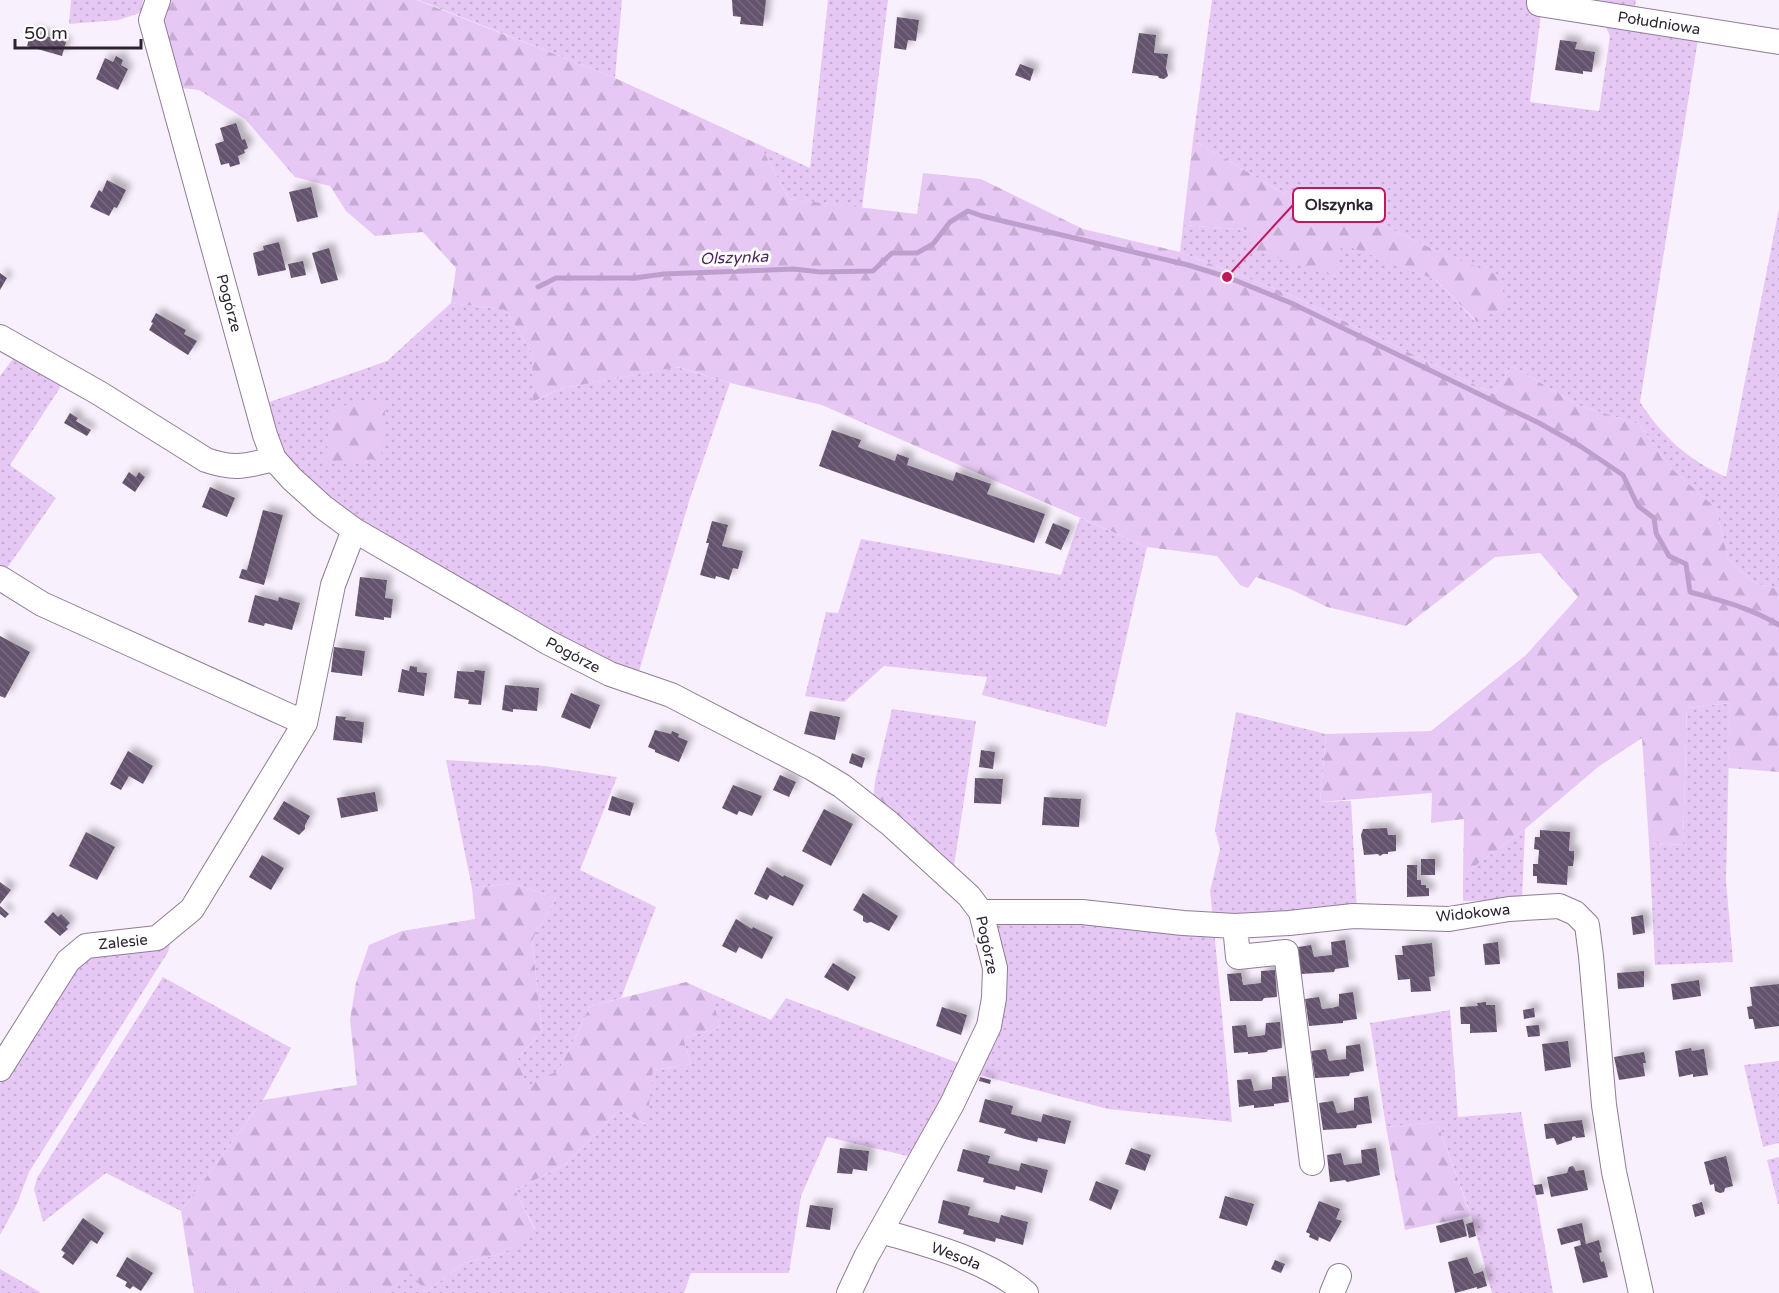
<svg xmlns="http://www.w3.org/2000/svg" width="1779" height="1293" font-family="'Varela Round',sans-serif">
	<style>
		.grass { fill: url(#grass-dots) }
		.forest { fill: url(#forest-firs) }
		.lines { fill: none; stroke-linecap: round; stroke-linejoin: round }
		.stream { stroke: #bf9ece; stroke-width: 5 }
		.building { fill: url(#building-back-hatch); filter: url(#shadow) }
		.minor-casing { stroke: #8f7c98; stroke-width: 26 }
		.minor { stroke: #fff; stroke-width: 24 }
		.labels { text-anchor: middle; stroke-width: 6; stroke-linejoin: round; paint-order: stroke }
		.street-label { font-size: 15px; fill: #2c2430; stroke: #fff }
		.water-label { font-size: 16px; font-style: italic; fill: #4f2560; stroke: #fff }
		.leader { fill: none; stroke: #c2185b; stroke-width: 2 }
		.callout-dot { fill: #c2185b; stroke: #fff; stroke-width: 2 }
		.callout { fill: #fff; stroke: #c2185b; stroke-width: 2 }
		.callout-label { font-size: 16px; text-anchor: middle; font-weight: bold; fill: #2c2430 }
	</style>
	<defs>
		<pattern id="grass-dots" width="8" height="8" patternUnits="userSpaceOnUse" patternTransform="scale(1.5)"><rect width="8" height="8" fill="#e7c8f5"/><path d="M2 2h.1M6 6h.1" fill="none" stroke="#c6acd2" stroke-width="1.8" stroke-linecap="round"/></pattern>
		<pattern id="forest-firs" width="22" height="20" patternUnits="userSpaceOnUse" patternTransform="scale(1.5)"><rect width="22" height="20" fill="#e7c8f5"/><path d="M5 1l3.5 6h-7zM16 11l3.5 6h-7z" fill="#c6acd2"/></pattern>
		<pattern id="building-back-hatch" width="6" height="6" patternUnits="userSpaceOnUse" patternTransform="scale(1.5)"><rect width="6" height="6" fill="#64526c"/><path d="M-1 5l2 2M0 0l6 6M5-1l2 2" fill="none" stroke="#76677d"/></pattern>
		<filter id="shadow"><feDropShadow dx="5.5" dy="-5.5" stdDeviation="3" flood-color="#0004"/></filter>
	</defs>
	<rect width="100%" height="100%" fill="#f8f0fd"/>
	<path class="grass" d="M 71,0 L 143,0 L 142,12 L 119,20 L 69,24 Z
		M 418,0 L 622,0 L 615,78 L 436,7 Z
		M 828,0 L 888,0 L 862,208 L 789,199 L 760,145 L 810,168 Z
		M 1212,0 L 1532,0 L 1530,12 L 1541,14 L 1530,102 L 1599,111 L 1610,36 L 1605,25 L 1698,39 L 1640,402 C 1663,437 1687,459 1726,477 L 1779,209 L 1779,589 L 1754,583 L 1728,559 L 1716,508 L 1672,469 L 1639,424 L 1578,405 L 1512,366 L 1494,394 L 1291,295 L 1180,252 L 1183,225 L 1249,230 L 1334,276 L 1341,243 L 1436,280 L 1476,322 L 1437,251 L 1376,222 L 1283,193 L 1193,140 Z
		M 1559,0 L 1636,0 L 1634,12 Z
		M 451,303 L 505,310 L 532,353 L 534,402 L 559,389 L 677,367 L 730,383 L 690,498 L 638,675 L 613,669 L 371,534 L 285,461 L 261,405 L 387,361 Z
		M 16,355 L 63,383 L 10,465 L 56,498 L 5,571 L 0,569 L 0,376 Z
		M 1080,518 L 1147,547 L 1106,727 L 982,695 L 987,677 L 884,666 L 844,702 L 805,696 L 826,612 L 838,613 L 861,539 L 1061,575 Z
		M 1730,703 L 1726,880 L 1733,962 L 1655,965 L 1649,843 L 1683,845 L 1687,708 Z
		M 892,709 L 976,721 L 954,866 L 875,781 Z
		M 1236,712 L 1326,734 L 1320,802 L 1351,801 L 1357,911 L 1213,919 L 1210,891 L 1220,849 L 1215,830 Z
		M 446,760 L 545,766 L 617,777 L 580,870 L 656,907 L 621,998 L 590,1006 L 559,1070 L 527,1087 L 517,1060 L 542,1030 L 532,940 L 556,898 L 511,883 L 472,888 Z
		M 1525,829 L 1522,900 L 1463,901 L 1463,875 Z
		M 1024,918 L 1214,929 L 1232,1122 L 1108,1109 L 975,1074 L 991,923 Z
		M 172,936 L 168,952 L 29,1172 L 17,1204 L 0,1235 L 0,1078 L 70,962 Z
		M 163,977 L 291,1048 L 263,1100 L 181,1211 L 106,1173 L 43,1222 L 34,1189 L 37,1178 Z
		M 712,994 L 771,1020 L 786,998 L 961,1064 L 912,1157 L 827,1137 L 801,1196 L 789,1273 L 691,1273 L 684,1293 L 385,1293 L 411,1273 L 426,1292 L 464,1263 L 504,1253 L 535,1229 L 515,1190 L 566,1164 L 619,1110 L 646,1125 L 653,1070 L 691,1064 L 683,1038 L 720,1028 Z
		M 1450,1010 L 1458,1117 L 1521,1112 L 1553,1293 L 1492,1293 L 1471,1215 L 1437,1122 L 1386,1127 L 1370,1023 Z
		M 1779,1061 L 1779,1143 L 1763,1147 L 1744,1065 Z
		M 1779,1157 L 1779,1204 L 1778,1204 L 1767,1160 Z
		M 0,1269 L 40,1292 L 39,1293 L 0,1293 Z"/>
	<path class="forest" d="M 167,0 L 417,0 L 615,78 L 760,145 L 789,199 L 917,214 L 923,173 L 981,179 L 1083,229 L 1180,252 L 1291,295 L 1494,394 L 1512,366 L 1578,405 L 1639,424 L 1672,469 L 1716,508 L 1728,559 L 1754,583 L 1779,589 L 1779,772 L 1728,768 L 1730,703 L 1687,708 L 1683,845 L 1649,843 L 1642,738 L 1598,767 L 1525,829 L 1463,875 L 1464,819 L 1431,823 L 1432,793 L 1320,802 L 1326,734 L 1431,731 L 1526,655 L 1578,597 L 1540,553 L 1495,557 L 1406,626 L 1327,607 L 1290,589 L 1256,577 L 1248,588 L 1240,585 L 1217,556 L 1147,547 L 822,405 L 730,383 L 678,367 L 559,389 L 533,402 L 532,353 L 505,310 L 451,303 L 456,268 L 423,232 L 375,236 L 346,211 L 330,186 L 295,177 L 245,119 L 199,90 L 180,88 L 161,33 Z
		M 1193,140 L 1283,193 L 1376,222 L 1437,251 L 1500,276 L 1506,306 L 1477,322 L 1436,280 L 1342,244 L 1334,276 L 1251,249 L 1249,230 L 1183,225 Z
		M 386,400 L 381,459 L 326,462 L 331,407 Z
		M 875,781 L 954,866 L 873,804 Z
		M 511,883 L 556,898 L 532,940 L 542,1030 L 517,1060 L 527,1086 L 559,1070 L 590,1006 L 686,982 L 712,994 L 720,1028 L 683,1038 L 691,1064 L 653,1070 L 647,1125 L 619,1110 L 566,1164 L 515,1190 L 535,1230 L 504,1253 L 464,1263 L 426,1292 L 411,1274 L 385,1293 L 194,1293 L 181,1211 L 263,1100 L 357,1085 L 350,1020 L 356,983 L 369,945 L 402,931 L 475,919 L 472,888 Z
		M 1437,1122 L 1471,1216 L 1405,1230 L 1386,1127 Z"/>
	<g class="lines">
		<path class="stream" d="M 538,287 L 556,278 L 634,278 L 664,274 L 794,269 L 820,272 L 873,271 L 892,253 L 917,253 L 933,244 L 950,222 L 968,211 L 982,216 L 1188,265 L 1227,277 L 1291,303 L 1539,423 L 1580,446 L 1623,475 L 1638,506 L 1654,518 L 1656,533 L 1669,556 L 1686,564 L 1690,592 C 1722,601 1751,608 1779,625"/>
	</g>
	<path class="building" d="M 732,0 L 766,0 L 763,26 L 740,24 L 741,17 L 733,16 Z
		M 897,17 L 919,20 L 916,41 L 908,40 L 906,50 L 894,48 Z
		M 31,32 L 66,42 L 62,56 L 27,46 Z
		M 1139,33 L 1156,35 L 1154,53 L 1168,54 L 1166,68 L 1168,76 L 1164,79 L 1159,78 L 1158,76 L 1132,73 Z
		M 1560,40 L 1577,42 L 1575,49 L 1595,52 L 1592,72 L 1583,71 L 1583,74 L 1555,70 Z
		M 116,56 L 123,60 L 121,65 L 128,69 L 118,90 L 96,79 L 105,58 L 113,62 Z
		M 1020,64 L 1034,69 L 1030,81 L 1015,75 Z
		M 236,123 L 242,140 L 245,139 L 248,148 L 244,150 L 245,153 L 238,156 L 240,164 L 230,167 L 229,163 L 221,165 L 215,144 L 224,141 L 220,128 Z
		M 107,180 L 126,190 L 117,208 L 114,207 L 109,216 L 90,207 L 99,190 L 102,192 Z
		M 311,187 L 318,217 L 297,222 L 289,192 Z
		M 279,242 L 286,270 L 258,276 L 253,253 L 264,250 L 263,246 Z
		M 329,248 L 338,280 L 321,284 L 312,253 Z
		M 303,261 L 306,275 L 291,278 L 288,264 Z
		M 0,273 L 7,278 L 0,290 Z
		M 156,313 L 186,330 L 184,334 L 197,341 L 188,355 L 149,330 L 153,323 L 151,322 Z
		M 70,413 L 78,418 L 76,421 L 91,430 L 87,436 L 64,423 Z
		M 832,430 L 861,440 L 858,447 L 895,461 L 897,454 L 909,458 L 907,465 L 953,481 L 956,472 L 991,484 L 987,494 L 1045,514 L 1034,543 L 819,466 Z
		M 129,472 L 136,477 L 139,472 L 145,477 L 135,492 L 122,483 Z
		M 210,487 L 235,498 L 227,517 L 202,507 Z
		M 263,510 L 283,515 L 264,585 L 239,578 L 242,569 L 247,570 Z
		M 712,521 L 728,525 L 722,546 L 743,551 L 738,569 L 733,568 L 729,580 L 716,576 L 715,579 L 700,575 L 709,543 L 706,543 Z
		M 1053,523 L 1070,530 L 1061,550 L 1045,543 Z
		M 360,577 L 387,580 L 385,598 L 393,599 L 391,618 L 384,617 L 384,620 L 355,616 Z
		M 255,595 L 278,601 L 279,597 L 300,603 L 292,630 L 265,623 L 264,626 L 248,622 Z
		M 0,636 L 30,652 L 5,698 L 0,696 Z
		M 334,647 L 365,651 L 362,676 L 331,672 Z
		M 410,666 L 417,667 L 417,672 L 427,673 L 424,696 L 398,692 L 402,669 L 409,671 Z
		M 475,670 L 485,671 L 481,705 L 468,704 L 469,700 L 454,698 L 457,671 L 474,672 Z
		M 505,685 L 539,688 L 537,711 L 513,709 L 513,712 L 502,710 Z
		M 571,693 L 600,705 L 590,729 L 561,717 Z
		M 810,711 L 840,717 L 835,740 L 804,734 Z
		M 336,716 L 346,717 L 345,720 L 364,722 L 362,743 L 333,740 Z
		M 655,730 L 671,734 L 672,731 L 679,734 L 678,737 L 688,741 L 679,762 L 655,752 L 655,750 L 648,747 Z
		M 981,750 L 995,752 L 993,769 L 979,767 Z
		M 128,751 L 153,766 L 143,784 L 129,776 L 121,790 L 110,784 Z
		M 852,753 L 865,758 L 862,768 L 849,763 Z
		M 780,775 L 796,782 L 789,797 L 773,790 Z
		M 975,778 L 1003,779 L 1001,804 L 974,803 Z
		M 733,785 L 762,796 L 752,816 L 739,811 L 737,815 L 722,808 Z
		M 375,792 L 378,811 L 341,818 L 337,798 Z
		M 612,796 L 634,803 L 630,816 L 608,810 Z
		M 1044,797 L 1081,799 L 1079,827 L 1042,825 Z
		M 284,801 L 310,816 L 305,825 L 305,829 L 299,835 L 273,819 Z
		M 824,809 L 853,824 L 831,866 L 802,851 Z
		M 1387,828 L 1388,835 L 1396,835 L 1396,851 L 1388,852 L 1388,854 L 1383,854 L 1380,856 L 1378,854 L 1364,855 L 1361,835 L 1363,829 Z
		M 1540,830 L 1570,832 L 1569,851 L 1574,851 L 1574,858 L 1573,866 L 1568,866 L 1567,885 L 1537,883 L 1537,876 L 1533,876 L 1533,864 L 1538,864 L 1539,850 L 1534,849 L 1535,837 L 1540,837 Z
		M 86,832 L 115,847 L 97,880 L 69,866 Z
		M 262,855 L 284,868 L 271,890 L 249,877 Z
		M 1421,859 L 1435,859 L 1435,875 L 1421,875 Z
		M 1407,865 L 1417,865 L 1417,880 L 1421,880 L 1421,885 L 1426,885 L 1426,888 L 1429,888 L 1429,896 L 1407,897 Z
		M 767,867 L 783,877 L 784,875 L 804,885 L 793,906 L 770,895 L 767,900 L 754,894 Z
		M 0,882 L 11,890 L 0,904 Z
		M 863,893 L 898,916 L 889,931 L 871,922 L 867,923 L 863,921 L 863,916 L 853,910 Z
		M 0,906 L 9,914 L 5,918 L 0,914 Z
		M 53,912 L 58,917 L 61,914 L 70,923 L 66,927 L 68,929 L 60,936 L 44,922 Z
		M 1643,915 L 1645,933 L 1633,935 L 1631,917 Z
		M 736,919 L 752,929 L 753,927 L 773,937 L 762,959 L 739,947 L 736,953 L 722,946 Z
		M 1345,940 L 1349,967 L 1335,969 L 1334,972 L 1301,974 L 1298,947 L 1311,945 L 1314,957 L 1322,956 L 1332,955 L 1331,942 Z
		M 1498,942 L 1500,964 L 1485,965 L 1483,944 Z
		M 1432,943 L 1435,976 L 1429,977 L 1431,991 L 1411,992 L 1410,979 L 1398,980 L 1395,955 L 1403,955 L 1402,946 Z
		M 833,963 L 856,977 L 848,991 L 824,977 Z
		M 1275,970 L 1277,997 L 1264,998 L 1262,1001 L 1230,1001 L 1227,974 L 1241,973 L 1243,985 L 1253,984 L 1261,983 L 1261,971 Z
		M 1644,971 L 1644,987 L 1618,989 L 1617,973 Z
		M 1699,980 L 1701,996 L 1673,1000 L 1671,984 Z
		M 1779,984 L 1779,1026 L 1755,1029 L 1753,1019 L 1749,1019 L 1747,1007 L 1752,1006 L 1750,987 Z
		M 1353,992 L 1357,1019 L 1343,1021 L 1343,1023 L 1309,1026 L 1305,999 L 1319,997 L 1322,1009 L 1332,1008 L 1339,1006 L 1339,994 Z
		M 1486,1002 L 1486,1005 L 1495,1005 L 1497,1032 L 1470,1033 L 1470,1024 L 1461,1024 L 1460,1007 L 1478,1006 L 1477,1003 Z
		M 942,1007 L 967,1015 L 961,1035 L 936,1026 Z
		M 1534,1008 L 1535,1017 L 1524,1019 L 1523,1010 Z
		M 1280,1022 L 1282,1048 L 1268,1050 L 1267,1052 L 1248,1054 L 1248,1052 L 1234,1053 L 1232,1026 L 1246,1025 L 1248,1037 L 1258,1036 L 1265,1035 L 1266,1023 Z
		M 1539,1025 L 1540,1036 L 1528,1037 L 1526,1026 Z
		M 1568,1041 L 1571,1067 L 1545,1071 L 1542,1044 Z
		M 1360,1044 L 1364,1071 L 1350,1073 L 1349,1076 L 1315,1078 L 1311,1051 L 1326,1049 L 1329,1061 L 1346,1059 L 1346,1046 Z
		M 1691,1048 L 1692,1051 L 1704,1049 L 1708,1075 L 1693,1077 L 1693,1074 L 1679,1077 L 1675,1051 Z
		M 1644,1052 L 1646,1063 L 1643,1063 L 1645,1076 L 1619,1080 L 1614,1057 Z
		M 1286,1076 L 1289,1102 L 1274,1104 L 1274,1106 L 1254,1108 L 1254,1105 L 1239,1107 L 1237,1080 L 1251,1079 L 1254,1091 L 1272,1089 L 1272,1077 Z
		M 980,1077 L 991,1080 L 990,1084 L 979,1081 Z
		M 1368,1096 L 1372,1123 L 1357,1125 L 1356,1128 L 1323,1130 L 1319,1103 L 1333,1101 L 1337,1113 L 1345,1112 L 1354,1110 L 1354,1098 Z
		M 985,1099 L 1013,1106 L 1011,1114 L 1041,1122 L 1043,1114 L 1071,1121 L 1065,1144 L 1038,1138 L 1037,1142 L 1021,1138 L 1004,1133 L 1006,1129 L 979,1122 Z
		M 1582,1120 L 1585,1137 L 1576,1138 L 1575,1136 L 1572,1137 L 1572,1140 L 1557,1145 L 1554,1138 L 1546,1139 L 1544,1124 Z
		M 840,1148 L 869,1151 L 867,1171 L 853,1169 L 852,1174 L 837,1173 Z
		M 1131,1148 L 1151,1155 L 1145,1171 L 1125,1164 Z
		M 1376,1148 L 1380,1175 L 1347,1182 L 1345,1180 L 1330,1182 L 1327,1155 L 1341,1153 L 1344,1165 L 1362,1163 L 1361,1150 Z
		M 963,1149 L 990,1156 L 988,1163 L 1004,1167 L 1019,1171 L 1021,1163 L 1048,1170 L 1042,1193 L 1016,1186 L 1015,1190 L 983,1182 L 984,1178 L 957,1171 Z
		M 1726,1156 L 1733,1186 L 1725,1188 L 1724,1192 L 1720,1193 L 1715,1191 L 1714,1184 L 1710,1185 L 1704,1162 Z
		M 1573,1166 L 1576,1171 L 1584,1170 L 1588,1190 L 1551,1197 L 1547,1177 L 1567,1173 L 1569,1167 Z
		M 1096,1181 L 1119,1190 L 1111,1210 L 1089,1200 Z
		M 1542,1184 L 1544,1194 L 1536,1195 L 1534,1185 Z
		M 1225,1196 L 1254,1204 L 1247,1226 L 1219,1218 Z
		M 943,1200 L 970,1207 L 968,1215 L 999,1223 L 1001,1215 L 1028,1222 L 1023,1245 L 996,1238 L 995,1242 L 963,1234 L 964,1230 L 938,1223 Z
		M 1319,1201 L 1340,1209 L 1336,1219 L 1342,1221 L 1330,1242 L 1319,1237 L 1318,1241 L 1309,1237 L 1310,1234 L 1306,1232 Z
		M 1702,1202 L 1705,1214 L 1695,1217 L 1692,1205 Z
		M 810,1205 L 833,1208 L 830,1230 L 806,1227 Z
		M 83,1218 L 104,1233 L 97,1244 L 91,1240 L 73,1265 L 62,1257 L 65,1253 L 61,1250 Z
		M 1463,1219 L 1467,1236 L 1440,1243 L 1436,1226 Z
		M 1473,1222 L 1476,1236 L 1469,1238 L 1466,1224 Z
		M 1582,1223 L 1586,1244 L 1599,1240 L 1602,1252 L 1599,1253 L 1601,1262 L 1604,1261 L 1608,1277 L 1583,1283 L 1574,1247 L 1581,1245 L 1580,1240 L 1561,1245 L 1557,1229 Z
		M 127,1257 L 153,1273 L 141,1291 L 133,1286 L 130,1289 L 125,1286 L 127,1282 L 116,1276 Z
		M 1467,1257 L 1474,1274 L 1483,1271 L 1487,1286 L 1477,1289 L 1477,1287 L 1455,1293 L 1448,1262 Z
		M 1275,1260 L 1285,1264 L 1281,1273 L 1271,1269 Z"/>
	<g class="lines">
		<g class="minor-casing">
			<path id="minor" d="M 158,0 L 151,20 L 265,435 L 274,459 L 292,479 L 323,507 L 354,530 L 549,643 L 610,674 L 671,695 L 812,768 L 842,786 L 889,823 L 969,896 L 981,912 L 995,968 L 994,998 L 989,1026 L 952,1104 L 866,1257 L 849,1293
				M 1539,0 L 1539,4 L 1779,42
				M 0,337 L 99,393 L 206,460 C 235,470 245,466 274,459
				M 0,578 L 42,604 L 305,723
				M 981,912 L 1082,912 L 1183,923 L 1235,926 L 1289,923 L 1353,916 L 1449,919 L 1509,909 L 1559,906 L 1575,913 L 1587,925 L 1591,956 L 1604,1105 L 1614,1172 L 1641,1293
				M 1235,926 L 1238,957 L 1286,952 L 1312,1163
				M 0,1069 L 68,961 L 86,946 L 157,938 L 192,909 L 305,723 L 333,585 L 354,530
				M 881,1231 C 931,1246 986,1259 1026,1293
				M 1332,1293 L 1339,1276"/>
		</g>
		<use href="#minor" class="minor"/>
	</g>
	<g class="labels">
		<g class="street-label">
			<text transform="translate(1659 23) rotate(9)" y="5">Południowa</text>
			<text transform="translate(229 303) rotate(75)" y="5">Pogórze</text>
			<text transform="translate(573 655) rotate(28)" y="5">Pogórze</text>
			<text transform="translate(1473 913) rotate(-6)" y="5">Widokowa</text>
			<text transform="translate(123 942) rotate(-6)" y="5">Zalesie</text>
			<text transform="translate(987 945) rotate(78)" y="5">Pogórze</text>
			<text transform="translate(956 1256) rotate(21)" y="5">Wesoła</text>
		</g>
		<g class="water-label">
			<text transform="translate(734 257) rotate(-2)" y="6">Olszynka</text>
		</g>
	</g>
	<path class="leader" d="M1227 277L1293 205"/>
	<circle class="callout-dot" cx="1227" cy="277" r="6"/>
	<rect class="callout" x="1293" y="188" width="92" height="34" rx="6"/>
	<g class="callout-label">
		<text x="1339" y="210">Olszynka</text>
	</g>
	<path d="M15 39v9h126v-9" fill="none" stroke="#2c2430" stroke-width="3"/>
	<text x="24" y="39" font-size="18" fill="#2c2430" stroke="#ffffff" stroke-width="4.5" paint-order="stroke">50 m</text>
</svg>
